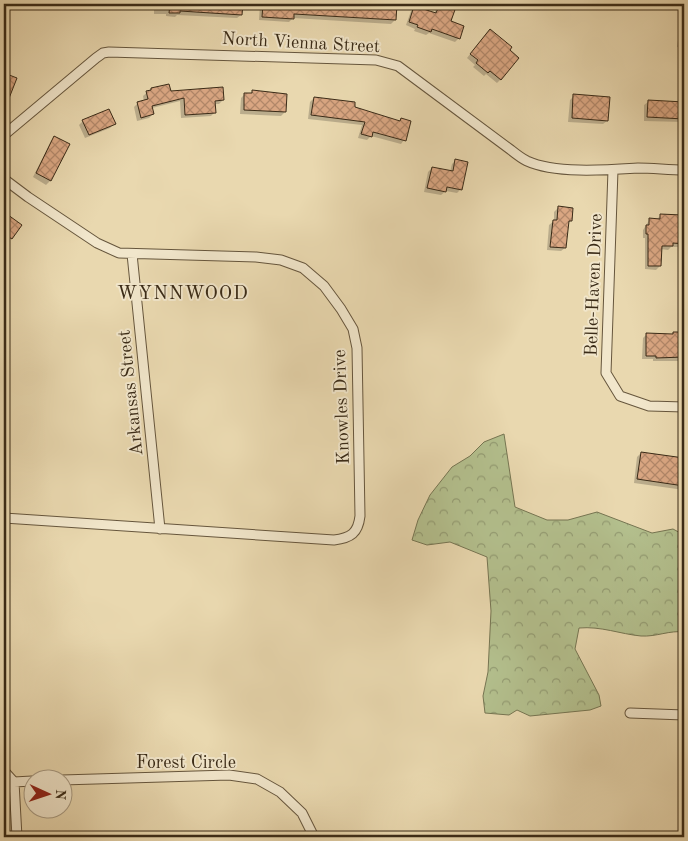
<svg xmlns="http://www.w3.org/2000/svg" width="688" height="841" font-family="'Old Standard TT',serif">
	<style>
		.forest { fill: url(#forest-crowns); stroke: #767552 }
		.shadow { fill: #0003 }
		.building { fill: url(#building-cross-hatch); stroke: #3a2b17 }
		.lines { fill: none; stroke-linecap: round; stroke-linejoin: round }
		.minor-casing { stroke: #66563d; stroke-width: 11 }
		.minor { stroke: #f1e6cb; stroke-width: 9 }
		.labels { text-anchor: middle; stroke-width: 4; stroke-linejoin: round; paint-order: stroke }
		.street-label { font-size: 18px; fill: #3a2b17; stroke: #f1e6cb }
		.neighbourhood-label { font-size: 19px; letter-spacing: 1px; fill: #3a2b17; stroke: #f1e6cb }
	</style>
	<defs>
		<pattern id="forest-crowns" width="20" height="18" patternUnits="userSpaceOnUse" patternTransform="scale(1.25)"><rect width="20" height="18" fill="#b3bf8d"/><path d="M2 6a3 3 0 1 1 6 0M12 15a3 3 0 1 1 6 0" fill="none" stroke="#939b72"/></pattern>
		<pattern id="building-cross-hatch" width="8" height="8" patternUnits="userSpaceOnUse" patternTransform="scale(1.25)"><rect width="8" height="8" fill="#d9a682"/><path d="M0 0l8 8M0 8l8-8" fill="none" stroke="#b18769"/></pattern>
	</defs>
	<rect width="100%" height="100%" fill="#e9d8af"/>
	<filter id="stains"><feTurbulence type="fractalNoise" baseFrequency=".004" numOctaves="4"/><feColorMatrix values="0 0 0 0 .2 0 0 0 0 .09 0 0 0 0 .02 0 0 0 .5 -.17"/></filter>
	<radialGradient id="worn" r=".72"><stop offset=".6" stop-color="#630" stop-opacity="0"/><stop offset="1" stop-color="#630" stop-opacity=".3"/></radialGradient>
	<path class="forest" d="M 504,434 L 515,507 L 547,520 L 568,520 L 597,512 L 652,533 L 673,529 L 684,535 L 684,632 C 670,630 656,637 641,636 C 620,634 601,626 579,628 L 575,649 L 599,695 L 601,706 L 590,710 L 530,716 L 517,710 L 509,715 L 485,713 L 483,696 L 488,672 L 491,611 L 487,557 L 450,542 L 427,545 L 412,540 L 418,520 L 430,495 L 452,467 L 470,456 L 484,442 Z"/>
	<path class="shadow" d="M 154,4 L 242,4 L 241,15 L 237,18 L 177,15 L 175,17 L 166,16 L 166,14 L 154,14 Z
		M 260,4 L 396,4 L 395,20 L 391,24 L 293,18 L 289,22 L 259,20 Z
		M 438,4 L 456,4 L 450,22 L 459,38 L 455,42 L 429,33 L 426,35 L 414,31 L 415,29 L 406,25 L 411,11 L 415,7 L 434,14 Z
		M 4,20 L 9,20 L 8,31 L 4,35 Z
		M 486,34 L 501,79 L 497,83 L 486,74 L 484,76 L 473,67 L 475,65 L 467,58 Z
		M 681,36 L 684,36 L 684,48 L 677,47 L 678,40 Z
		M 151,89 L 170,92 L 223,100 L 219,104 L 214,104 L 215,112 L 211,116 L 181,118 L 180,101 L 152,108 L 153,114 L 149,118 L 137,121 L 134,107 L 138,103 L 144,102 L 143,96 Z
		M 253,91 L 285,112 L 281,116 L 240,114 L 241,98 L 245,94 L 250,94 Z
		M 684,95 L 684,122 L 644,121 L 644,105 L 648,102 L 680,103 L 680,98 Z
		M 574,96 L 607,121 L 603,124 L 568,122 L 570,100 Z
		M 314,98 L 399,122 L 401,119 L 404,140 L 401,144 L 371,136 L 367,140 L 358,138 L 362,125 L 308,119 L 310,102 Z
		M 83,121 L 114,124 L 110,128 L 85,138 L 79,125 Z
		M 55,137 L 68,144 L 50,181 L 46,185 L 33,177 L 51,141 Z
		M 456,160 L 461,189 L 457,193 L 446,191 L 441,195 L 424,192 L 428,172 L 432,168 L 450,172 L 452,164 Z
		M 558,208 L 571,220 L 567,224 L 565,248 L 561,251 L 547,250 L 549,225 L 554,221 L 554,212 Z
		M 4,214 L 20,226 L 8,242 L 4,239 Z
		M 660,216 L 684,221 L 684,247 L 671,247 L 668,250 L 661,249 L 660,266 L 656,270 L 645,269 L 645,238 L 643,238 L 643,230 L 650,219 L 656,220 Z
		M 673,333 L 683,357 L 679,361 L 653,361 L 653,359 L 642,359 L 643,338 L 647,334 L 671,335 Z
		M 641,453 L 684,459 L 684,490 L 634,483 L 637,457 Z"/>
	<path class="building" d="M 170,4 L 243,4 L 242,15 L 180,11 L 180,13 L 169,13 Z
		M 263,4 L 397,4 L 396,20 L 294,14 L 294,19 L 262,17 Z
		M 440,4 L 457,4 L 451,21 L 464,26 L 460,39 L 432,29 L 431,32 L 417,27 L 418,25 L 409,22 L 414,6 L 436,13 Z
		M 490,29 L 512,47 L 510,50 L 519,58 L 501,80 L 490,71 L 488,73 L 476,63 L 478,60 L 470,54 Z
		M 4,73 L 17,78 L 4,111 Z
		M 169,84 L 171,91 L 223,87 L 224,100 L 215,101 L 216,113 L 185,115 L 184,98 L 152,106 L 154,114 L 141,118 L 137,102 L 148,99 L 146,91 L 151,90 L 151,88 Z
		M 252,90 L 287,94 L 286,112 L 244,110 L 244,93 L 252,93 Z
		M 573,94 L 610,97 L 608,121 L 572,118 Z
		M 314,97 L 355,102 L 355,107 L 400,121 L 401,118 L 411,121 L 406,141 L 373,132 L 372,137 L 361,134 L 365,122 L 311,115 Z
		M 648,100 L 684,102 L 684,119 L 647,117 Z
		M 109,109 L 116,124 L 89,135 L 82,120 Z
		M 54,136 L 70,144 L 51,181 L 36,173 Z
		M 455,159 L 468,162 L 462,190 L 447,187 L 446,192 L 427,188 L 432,167 L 453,171 Z
		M 558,206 L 573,208 L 572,221 L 569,221 L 566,248 L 550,247 L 553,220 L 557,220 Z
		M 4,212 L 22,225 L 12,239 L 4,234 Z
		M 660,214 L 682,215 L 682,220 L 684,220 L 684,244 L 673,243 L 673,246 L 662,246 L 661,266 L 648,266 L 648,234 L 646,234 L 646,225 L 649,225 L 649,218 L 660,219 Z
		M 673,332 L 684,332 L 684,357 L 656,358 L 656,356 L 646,356 L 646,333 L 673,334 Z
		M 641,452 L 684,458 L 684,486 L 637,479 Z"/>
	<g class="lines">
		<g class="minor-casing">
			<path id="minor" d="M 4,135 L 96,58 L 103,53 L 109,52 L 376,60 L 398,66 L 511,150 C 516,154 521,158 527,161 C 555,174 607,170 638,168 C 653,168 669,170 684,170
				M 613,170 L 606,373 L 620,396 L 649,406 L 684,407
				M 4,179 L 28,197 L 97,243 L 119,253 L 256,257 L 281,260 L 303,268 L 324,286 L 341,309 L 353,329 L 357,348 L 360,516 C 358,533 351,538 334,540 L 4,518
				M 132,254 L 160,529
				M 630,713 L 684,715
				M 4,771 L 14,782
				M 62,780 L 229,775 L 257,779 L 280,792 L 302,813 L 314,837
				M 17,837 L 14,782 L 32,781"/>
		</g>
		<use href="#minor" class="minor"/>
	</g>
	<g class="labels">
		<g class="street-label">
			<text transform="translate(301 42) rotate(3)" y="6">North Vienna Street</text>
			<text transform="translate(593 285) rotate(-88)" y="6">Belle-Haven Drive</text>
			<text transform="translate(130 393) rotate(-96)" y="6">Arkansas Street</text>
			<text transform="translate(341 407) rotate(-92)" y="6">Knowles Drive</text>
			<text x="186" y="768">Forest Circle</text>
		</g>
		<g class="neighbourhood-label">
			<text x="183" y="299">WYNNWOOD</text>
		</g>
	</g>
	<rect width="688" height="841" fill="none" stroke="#e9d8af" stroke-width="20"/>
	<rect x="5" y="5" width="678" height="831" fill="none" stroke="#3a2b17" stroke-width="2.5"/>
	<rect x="10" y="10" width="668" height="821" fill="none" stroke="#3a2b17"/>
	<g transform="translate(48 794) rotate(93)"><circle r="24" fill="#f1e6cb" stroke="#a89b83"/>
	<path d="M0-4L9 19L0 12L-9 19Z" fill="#8f2418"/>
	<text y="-8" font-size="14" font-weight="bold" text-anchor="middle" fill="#3a2b17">N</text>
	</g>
	<rect width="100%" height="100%" filter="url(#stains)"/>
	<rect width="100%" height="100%" fill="url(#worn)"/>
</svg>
